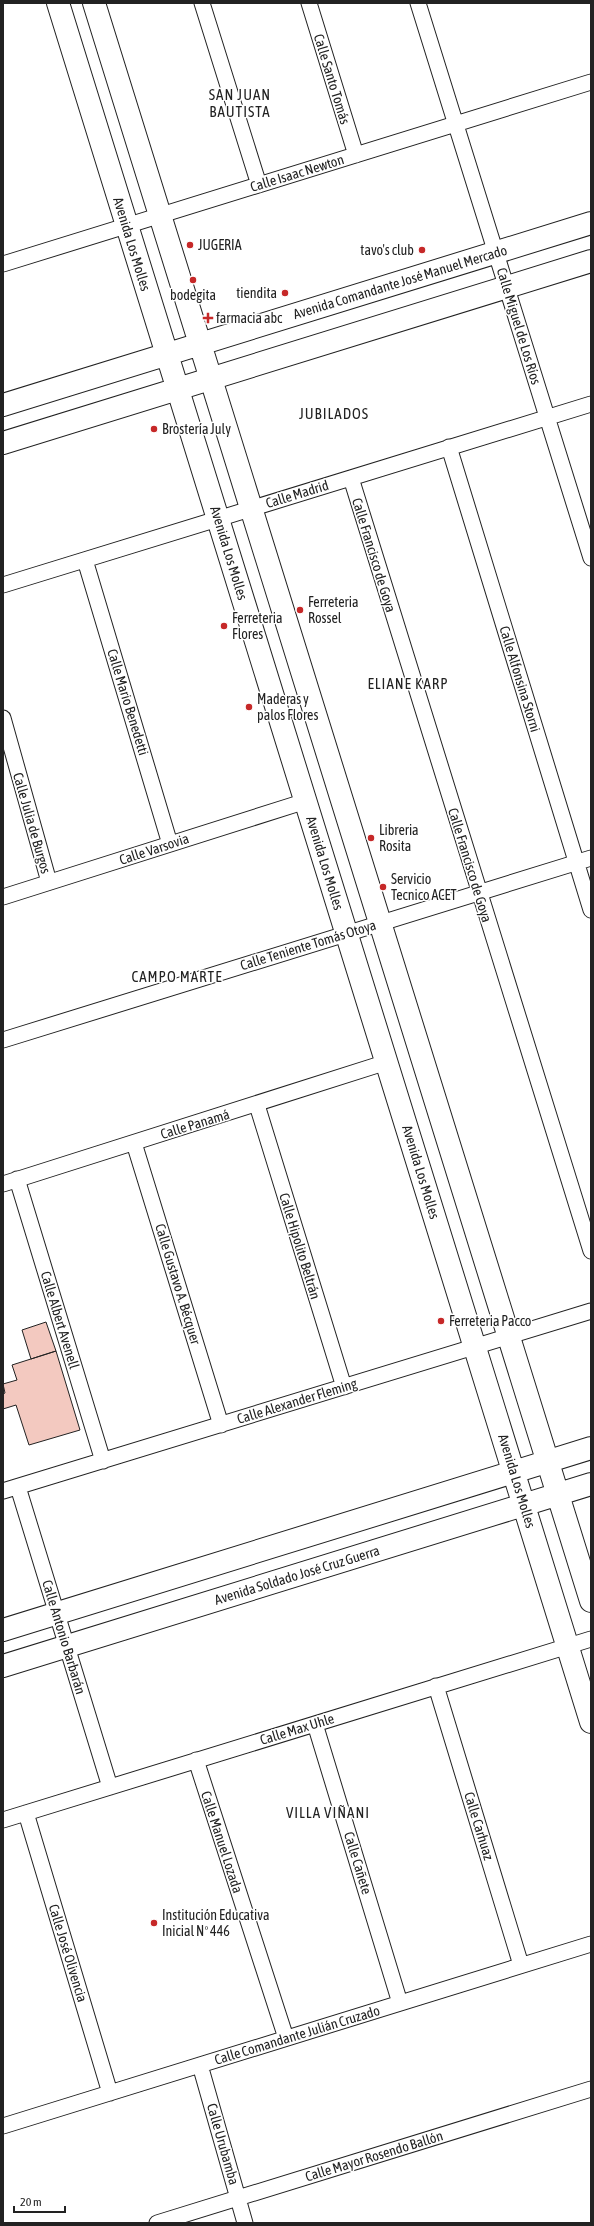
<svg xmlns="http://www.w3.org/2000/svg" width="594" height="2226" font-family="'Asap Condensed',sans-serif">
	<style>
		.building { fill: #f3c9c0; stroke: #222 }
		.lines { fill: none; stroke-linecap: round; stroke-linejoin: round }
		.street-casing { stroke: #222; stroke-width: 17 }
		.secondary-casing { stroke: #222; stroke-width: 24 }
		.street { stroke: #fff; stroke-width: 15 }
		.secondary { stroke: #fff; stroke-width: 22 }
		.poi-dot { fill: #c62828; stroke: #fff; stroke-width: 1.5 }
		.labels { text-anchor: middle; stroke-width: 3; stroke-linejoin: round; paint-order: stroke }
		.street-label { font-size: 14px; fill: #222; stroke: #fff }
		.poi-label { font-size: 14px; fill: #222; stroke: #fff; text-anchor: start }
		.neighbourhood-label { font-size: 15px; letter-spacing: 1px; fill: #222; stroke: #fff }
	</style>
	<rect width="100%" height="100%" fill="#fff"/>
	<path class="building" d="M 46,1322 L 56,1351 L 31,1359 L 22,1330 Z
		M 56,1351 L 80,1430 L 29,1445 L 16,1405 L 3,1409 L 3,1394 L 5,1393 L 3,1384 L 17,1380 L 12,1365 Z"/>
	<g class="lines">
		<g class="street-casing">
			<path id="street" d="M 202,3 L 259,185
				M 309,3 L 356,155
				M 418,3 L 591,558
				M 3,264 L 591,82
				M 449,447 L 591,910
				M 351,478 L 591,1251
				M 85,560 L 170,844
				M 3,585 L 591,404
				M 3,718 L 49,882
				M 3,897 L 306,801
				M 3,1040 L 591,858
				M 257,1105 L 344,1387
				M 134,1143 L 221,1425
				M 17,1179 L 103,1461
				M 3,1184 L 387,1062
				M 18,1487 L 110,1787
				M 3,1491 L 591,1311
				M 436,1686 L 521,1965
				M 315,1724 L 400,2003
				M 196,1760 L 286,2038
				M 26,1813 L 110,2093
				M 3,1820 L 591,1639
				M 200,2065 L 245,2223
				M 3,2126 L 591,1944
				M 157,2223 L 591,2089"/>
		</g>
		<g class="secondary-casing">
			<path id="secondary" d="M 58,3 L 591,1722
				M 94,3 L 591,1601
				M 3,405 L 591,223
				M 3,443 L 591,261
				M 3,1630 L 591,1448
				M 3,1666 L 591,1484"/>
		</g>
		<use href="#street" class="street"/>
		<use href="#secondary" class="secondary"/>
	</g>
	<g class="poi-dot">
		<circle cx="190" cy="245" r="4"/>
		<circle cx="422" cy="250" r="4"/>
		<circle cx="193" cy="280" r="4"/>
		<circle cx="285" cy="293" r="4"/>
		<path d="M206 312h4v4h4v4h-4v4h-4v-4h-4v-4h4z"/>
		<circle cx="154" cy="429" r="4"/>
		<circle cx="300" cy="610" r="4"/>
		<circle cx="224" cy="626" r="4"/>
		<circle cx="249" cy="707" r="4"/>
		<circle cx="371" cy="838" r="4"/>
		<circle cx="383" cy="887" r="4"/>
		<circle cx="441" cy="1321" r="4"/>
		<circle cx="154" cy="1923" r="4"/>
	</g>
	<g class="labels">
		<g class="street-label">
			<text transform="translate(332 79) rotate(73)" y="5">Calle Santo Tomás</text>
			<text transform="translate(297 173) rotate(-17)" y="5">Calle Isaac Newton</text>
			<text transform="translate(132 244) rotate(73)" y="5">Avenida Los Molles</text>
			<text transform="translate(400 282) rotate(-17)" y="5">Avenida Comandante José Manuel Mercado</text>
			<text transform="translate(519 326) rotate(73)" y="5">Calle Miguel de Los Ríos</text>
			<text transform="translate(297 494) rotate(-17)" y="5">Calle Madrid</text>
			<text transform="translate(229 553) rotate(73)" y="5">Avenida Los Molles</text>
			<text transform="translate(374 555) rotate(73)" y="5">Calle Francisco de Goya</text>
			<text transform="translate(520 679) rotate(73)" y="5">Calle Alfonsina Storni</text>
			<text transform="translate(128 702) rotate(73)" y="5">Calle Mario Benedetti</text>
			<text transform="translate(32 823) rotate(74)" y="5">Calle Julia de Burgos</text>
			<text transform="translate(154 849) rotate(-18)" y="5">Calle Varsovia</text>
			<text transform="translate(325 863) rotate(73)" y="5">Avenida Los Molles</text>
			<text transform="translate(470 865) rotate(73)" y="5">Calle Francisco de Goya</text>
			<text transform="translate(308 945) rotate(-17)" y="5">Calle Teniente Tomás Otoya</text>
			<text transform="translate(195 1124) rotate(-17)" y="5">Calle Panamá</text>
			<text transform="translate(421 1172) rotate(73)" y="5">Avenida Los Molles</text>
			<text transform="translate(300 1246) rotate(73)" y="5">Calle Hipolito Beltrán</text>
			<text transform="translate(178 1284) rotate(73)" y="5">Calle Gustavo A. Bécquer</text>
			<text transform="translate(60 1320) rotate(73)" y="5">Calle Albert Avenell</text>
			<text transform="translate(297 1401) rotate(-17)" y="5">Calle Alexander Fleming</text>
			<text transform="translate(517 1481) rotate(73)" y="5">Avenida Los Molles</text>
			<text transform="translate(297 1575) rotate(-17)" y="5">Avenida Soldado José Cruz Guerra</text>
			<text transform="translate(64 1637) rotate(73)" y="5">Calle Antonio Barbarán</text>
			<text transform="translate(297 1729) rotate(-17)" y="5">Calle Max Uhle</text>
			<text transform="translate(479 1826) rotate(73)" y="5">Calle Carhuaz</text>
			<text transform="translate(222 1842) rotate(72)" y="5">Calle Manuel Lozada</text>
			<text transform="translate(358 1863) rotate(73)" y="5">Calle Cañete</text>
			<text transform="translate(68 1953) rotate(73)" y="5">Calle José Olivencia</text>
			<text transform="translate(297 2035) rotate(-17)" y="5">Calle Comandante Julián Cruzado</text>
			<text transform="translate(223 2144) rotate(74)" y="5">Calle Urubamba</text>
			<text transform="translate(374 2156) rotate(-17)" y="5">Calle Mayor Rosendo Ballón</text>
		</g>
		<g class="poi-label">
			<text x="198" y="250">JUGERIA</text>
			<text x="414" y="255" text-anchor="end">tavo's club</text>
			<text x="277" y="298" text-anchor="end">tiendita</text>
			<text x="193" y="300" text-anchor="middle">bodegita</text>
			<text x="216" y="323">farmacia abc</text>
			<text x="162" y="434">Brostería July</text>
			<text x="308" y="607">Ferreteria<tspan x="308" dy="16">Rossel</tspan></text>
			<text x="232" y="623">Ferreteria<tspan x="232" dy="16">Flores</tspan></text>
			<text x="257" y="704">Maderas y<tspan x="257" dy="16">palos Flores</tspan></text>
			<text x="379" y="835">Libreria<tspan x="379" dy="16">Rosita</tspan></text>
			<text x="391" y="884">Servicio<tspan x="391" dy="16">Tecnico ACET</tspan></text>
			<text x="449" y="1326">Ferreteria Pacco</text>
			<text x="162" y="1920">Institución Educativa<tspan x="162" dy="16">Inicial Nº 446</tspan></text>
		</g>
		<g class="neighbourhood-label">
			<text x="240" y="100">SAN JUAN<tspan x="240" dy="17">BAUTISTA</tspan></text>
			<text x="334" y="419">JUBILADOS</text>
			<text x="408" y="689">ELIANE KARP</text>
			<text x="177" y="982">CAMPO MARTE</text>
			<text x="328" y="1818">VILLA VIÑANI</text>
		</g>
	</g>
	<rect width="594" height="2226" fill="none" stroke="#222222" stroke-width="8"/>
	<path d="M14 2206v6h51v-6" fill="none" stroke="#222222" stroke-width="2"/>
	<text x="20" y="2206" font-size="12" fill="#222222" stroke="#ffffff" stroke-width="3" paint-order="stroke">20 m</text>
</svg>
